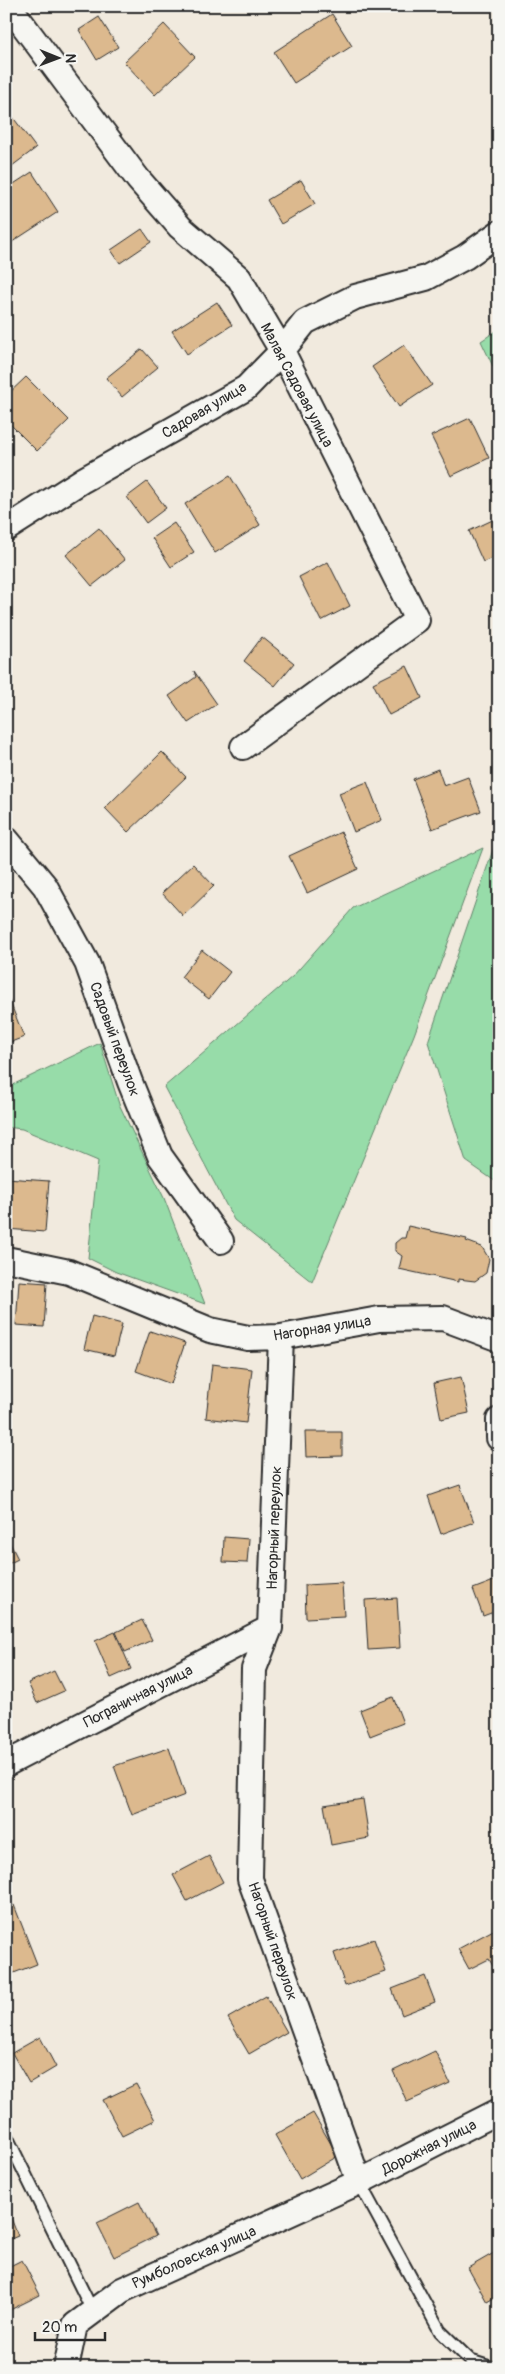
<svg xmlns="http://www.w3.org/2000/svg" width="505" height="2374" font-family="Pangolin,sans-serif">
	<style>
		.green { fill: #97dca9; stroke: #61846a }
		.building { fill: #dcb98e; stroke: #2b2b2b }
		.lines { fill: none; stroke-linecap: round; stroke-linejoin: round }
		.service-casing { stroke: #2b2b2b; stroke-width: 15 }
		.minor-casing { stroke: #2b2b2b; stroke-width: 28 }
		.service { stroke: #f6f6f2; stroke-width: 11 }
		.minor { stroke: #f6f6f2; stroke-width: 24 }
		.labels { text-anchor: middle; stroke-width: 4; stroke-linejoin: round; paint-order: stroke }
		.street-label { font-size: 15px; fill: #2b2b2b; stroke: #f6f6f2 }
	</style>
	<rect width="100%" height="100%" fill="#f1eade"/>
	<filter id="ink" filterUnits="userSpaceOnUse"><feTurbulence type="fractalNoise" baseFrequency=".02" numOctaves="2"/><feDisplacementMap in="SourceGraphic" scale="10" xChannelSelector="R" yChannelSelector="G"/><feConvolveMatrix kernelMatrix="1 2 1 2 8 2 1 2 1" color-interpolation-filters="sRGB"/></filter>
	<g filter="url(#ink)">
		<path class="green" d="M 499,329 L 499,379 L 481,341 Z
			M 499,832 L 499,1184 L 466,1161 L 428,1042 Z
			M 483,848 L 414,1035 L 312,1282 L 234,1220 L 164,1087 L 293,976 L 353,908 Z
			M 100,1043 L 119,1104 L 164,1198 L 205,1304 L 116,1272 L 88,1258 L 98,1161 L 22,1129 L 6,1127 L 6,1088 Z"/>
		<path class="building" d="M 332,14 L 352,46 L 294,83 L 274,52 Z
			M 99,17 L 118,47 L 97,60 L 79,30 Z
			M 164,24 L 195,57 L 155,95 L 124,62 Z
			M 6,108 L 36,148 L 8,169 L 6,167 Z
			M 32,172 L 58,212 L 6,246 L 6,189 Z
			M 301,180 L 315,204 L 281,224 L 267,200 Z
			M 142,229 L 151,242 L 120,263 L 111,250 Z
			M 217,302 L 232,325 L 187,354 L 172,331 Z
			M 404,345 L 432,385 L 399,407 L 372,367 Z
			M 142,349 L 158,367 L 122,397 L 106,378 Z
			M 26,377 L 69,420 L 37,451 L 6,420 L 6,396 Z
			M 470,418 L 489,458 L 451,476 L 431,436 Z
			M 230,476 L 260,525 L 215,553 L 185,504 Z
			M 147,482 L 166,508 L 146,523 L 127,497 Z
			M 499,517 L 499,555 L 483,562 L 469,531 Z
			M 174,523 L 194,552 L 171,567 L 152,538 Z
			M 99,528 L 125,560 L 92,586 L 66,555 Z
			M 328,562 L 350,606 L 321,621 L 299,577 Z
			M 262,637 L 294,663 L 275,686 L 244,661 Z
			M 407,666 L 422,698 L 389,715 L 373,683 Z
			M 194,671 L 217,704 L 188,723 L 169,696 L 196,677 Z
			M 162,752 L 186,777 L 128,832 L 105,808 Z
			M 438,769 L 444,786 L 468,777 L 481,811 L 432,829 L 413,779 Z
			M 367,782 L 382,820 L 354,832 L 339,793 Z
			M 341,832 L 358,869 L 307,893 L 289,856 Z
			M 193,864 L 214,886 L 183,916 L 162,893 Z
			M 202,950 L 230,972 L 209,999 L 181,977 Z
			M 6,992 L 24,1037 L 6,1044 Z
			M 6,1178 L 49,1181 L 45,1232 L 6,1229 Z
			M 408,1226 L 467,1239 L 466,1241 L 482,1247 L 489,1259 L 486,1273 L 475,1281 L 458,1279 L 458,1282 L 399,1269 L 402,1256 L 395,1251 L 395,1243 L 401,1238 L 405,1238 Z
			M 19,1281 L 47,1283 L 44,1327 L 16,1325 Z
			M 92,1316 L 122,1324 L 114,1356 L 84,1349 Z
			M 150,1331 L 185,1343 L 171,1384 L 136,1371 Z
			M 212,1364 L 252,1369 L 246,1423 L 206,1418 Z
			M 461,1377 L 469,1413 L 441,1419 L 434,1383 Z
			M 305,1432 L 342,1432 L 342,1456 L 306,1457 Z
			M 460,1485 L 474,1522 L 441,1534 L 428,1496 Z
			M 6,1535 L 18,1559 L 6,1565 Z
			M 224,1537 L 249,1539 L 247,1563 L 223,1562 Z
			M 499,1579 L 499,1610 L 483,1616 L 473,1589 Z
			M 342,1583 L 344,1616 L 306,1618 L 305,1585 Z
			M 397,1598 L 400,1648 L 368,1650 L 365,1600 Z
			M 142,1620 L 152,1640 L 125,1652 L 116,1632 Z
			M 115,1632 L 131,1669 L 111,1678 L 95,1641 Z
			M 54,1671 L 64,1691 L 37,1703 L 28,1683 Z
			M 393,1697 L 403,1723 L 370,1736 L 360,1710 Z
			M 169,1748 L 185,1795 L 132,1815 L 114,1766 Z
			M 363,1799 L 369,1838 L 331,1845 L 324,1805 Z
			M 209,1856 L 223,1882 L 187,1901 L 173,1875 Z
			M 14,1905 L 37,1964 L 6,1976 L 6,1908 Z
			M 499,1927 L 499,1977 L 489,1959 L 469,1969 L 458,1949 Z
			M 374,1939 L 386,1972 L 345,1986 L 334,1953 Z
			M 425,1976 L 435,2002 L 402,2015 L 392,1989 Z
			M 266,1996 L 287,2032 L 249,2054 L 228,2018 Z
			M 40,2037 L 56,2067 L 29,2083 L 12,2053 Z
			M 435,2051 L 450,2083 L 407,2102 L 393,2071 Z
			M 136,2084 L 155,2120 L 122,2136 L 103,2100 Z
			M 313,2113 L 338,2156 L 300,2179 L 275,2135 Z
			M 139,2202 L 156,2236 L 114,2257 L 97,2223 Z
			M 9,2213 L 18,2236 L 6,2241 L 6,2214 Z
			M 499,2250 L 499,2295 L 487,2302 L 468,2268 Z
			M 22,2260 L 40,2295 L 6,2312 L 6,2268 Z"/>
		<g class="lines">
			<g class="service-casing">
				<path id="service" d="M 6,2135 L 93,2312
					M 359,2182 L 440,2331 L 471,2361 L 493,2368"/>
			</g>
			<g class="minor-casing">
				<path id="minor" d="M 9,6 L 138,179 L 180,227 L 239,278 L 282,351 L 417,620 L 243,747
					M 6,529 L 83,480 L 246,388 L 282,351 L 305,322 L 355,297 L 426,278 L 465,257 L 499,233
					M 6,839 L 45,886 L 87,963 L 130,1082 L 160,1156 L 221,1241
					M 6,1259 L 69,1272 L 210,1330 L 248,1338 L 281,1337 L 379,1319 L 443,1318 L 499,1339
					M 281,1337 L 270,1628 L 254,1669 L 250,1879 L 359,2182
					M 499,1420 L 499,1438
					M 6,1764 L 270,1628
					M 66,2368 L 75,2325 L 122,2290 L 359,2182 L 499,2111"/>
			</g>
			<use href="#service" class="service"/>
			<use href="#minor" class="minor"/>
		</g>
	</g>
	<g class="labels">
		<g class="street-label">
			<text transform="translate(297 385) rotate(62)" y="5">Малая Садовая улица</text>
			<text transform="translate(204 410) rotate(-31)" y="5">Садовая улица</text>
			<text transform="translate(115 1039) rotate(70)" y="5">Садовый переулок</text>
			<text transform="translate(322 1328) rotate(-9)" y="5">Нагорная улица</text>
			<text transform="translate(274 1528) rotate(-88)" y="5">Нагорный переулок</text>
			<text transform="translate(138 1696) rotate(-27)" y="5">Пограничная улица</text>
			<text transform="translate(273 1941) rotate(71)" y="5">Нагорный переулок</text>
			<text transform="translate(429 2147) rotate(-27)" y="5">Дорожная улица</text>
			<text transform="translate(194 2257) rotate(-24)" y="5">Румболовская улица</text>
		</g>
	</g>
	<rect width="505" height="2374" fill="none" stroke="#f6f6f2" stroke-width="25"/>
	<rect x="12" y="12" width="480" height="2349" fill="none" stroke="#2b2b2b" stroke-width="2" filter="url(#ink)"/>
	<g transform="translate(58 58) rotate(91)" stroke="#f6f6f2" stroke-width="4" paint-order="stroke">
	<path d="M0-4L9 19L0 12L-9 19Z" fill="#2b2b2b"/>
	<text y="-8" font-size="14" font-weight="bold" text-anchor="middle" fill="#2b2b2b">N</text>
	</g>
	<path d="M35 2332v8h70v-8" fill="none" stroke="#2b2b2b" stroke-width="2.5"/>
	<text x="42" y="2332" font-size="15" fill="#2b2b2b" stroke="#f6f6f2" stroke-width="4" paint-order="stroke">20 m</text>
</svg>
